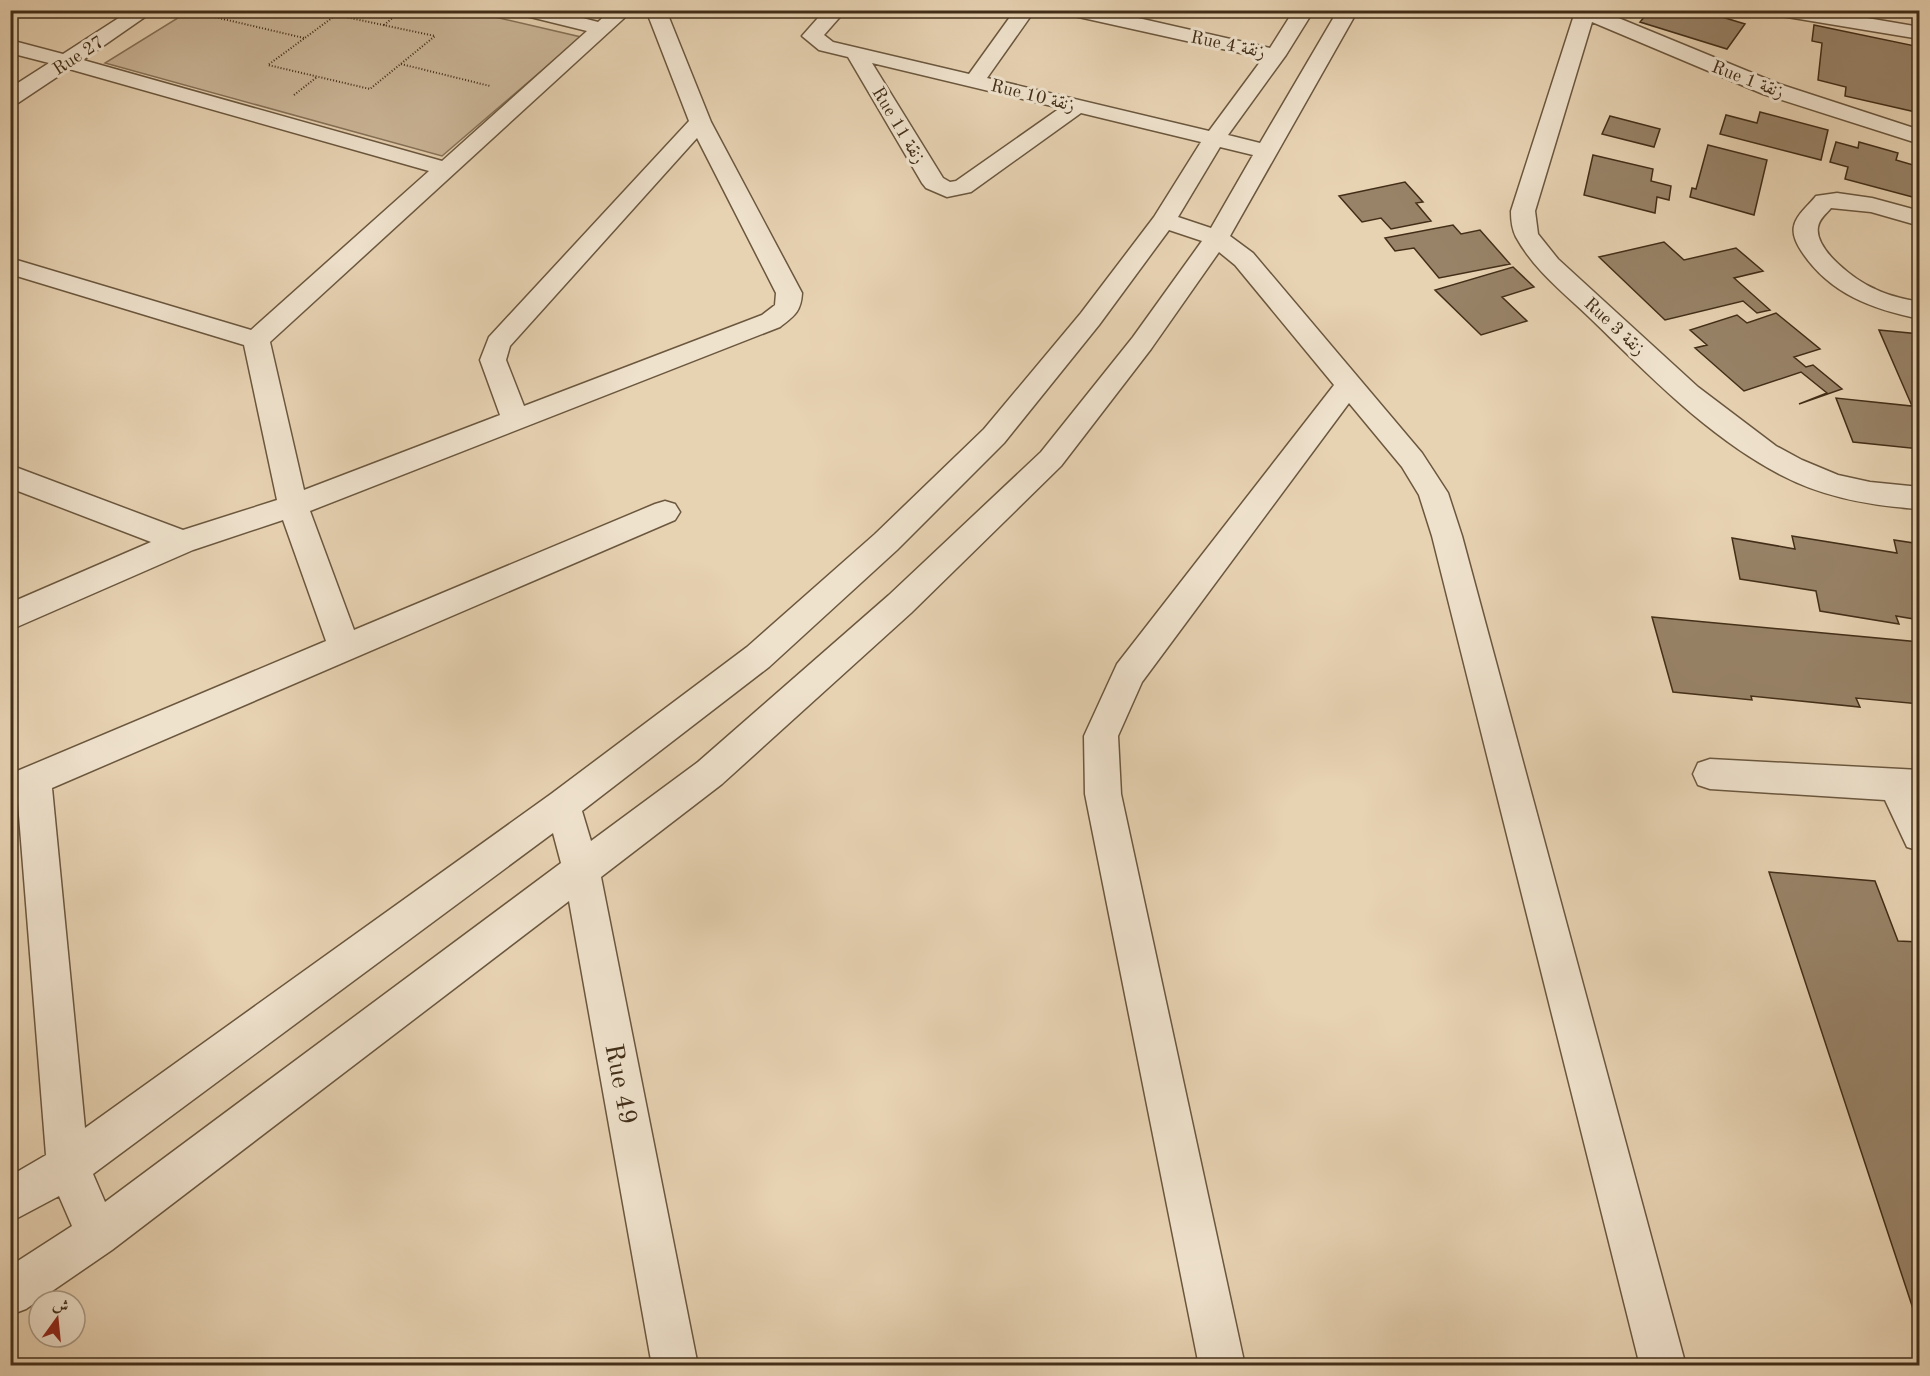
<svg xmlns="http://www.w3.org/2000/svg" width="1930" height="1376" font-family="'Old Standard TT',Amiri,serif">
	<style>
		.green { fill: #cbb698; stroke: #867258; stroke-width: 1.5 }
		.building { fill: #988368; stroke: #422e18; stroke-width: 1.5 }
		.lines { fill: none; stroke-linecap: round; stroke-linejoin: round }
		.minor-casing { stroke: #6b573e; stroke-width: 3 }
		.path { stroke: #422e18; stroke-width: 2; stroke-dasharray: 1 2; stroke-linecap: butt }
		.minor { fill: #efe2cd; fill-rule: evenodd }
		.labels { text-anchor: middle; stroke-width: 6; stroke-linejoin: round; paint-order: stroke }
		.far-street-label { font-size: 18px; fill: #422e18; stroke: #efe2cd }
		.near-street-label { font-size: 26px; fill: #422e18; stroke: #efe2cd }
	</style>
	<rect width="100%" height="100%" fill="#e7d2b2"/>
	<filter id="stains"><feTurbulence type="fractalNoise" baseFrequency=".00333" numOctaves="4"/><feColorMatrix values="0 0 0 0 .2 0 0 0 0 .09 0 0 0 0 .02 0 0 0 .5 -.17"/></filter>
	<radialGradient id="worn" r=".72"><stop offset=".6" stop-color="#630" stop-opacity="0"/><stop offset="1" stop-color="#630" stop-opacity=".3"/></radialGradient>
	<path class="green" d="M 189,11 L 469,11 L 581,37 L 442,156 L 105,63 Z"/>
	<path class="building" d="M 1650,10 L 1699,10 L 1745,24 L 1727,49 L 1640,22 Z
		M 1873,10 L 1912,10 L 1913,17 Z
		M 1814,25 L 1920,47 L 1920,113 L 1845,96 L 1846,87 L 1818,80 L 1822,43 L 1812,41 Z
		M 1760,112 L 1828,130 L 1821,160 L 1720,134 L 1726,115 L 1757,123 Z
		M 1610,116 L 1660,129 L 1654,147 L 1602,134 Z
		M 1836,142 L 1858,148 L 1859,142 L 1898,153 L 1896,160 L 1920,167 L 1920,199 L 1845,179 L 1848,167 L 1830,162 Z
		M 1708,145 L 1767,160 L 1754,215 L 1690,197 L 1692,188 L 1696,189 Z
		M 1593,155 L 1653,169 L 1651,181 L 1671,186 L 1669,200 L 1657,197 L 1655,213 L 1584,195 Z
		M 1405,182 L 1423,202 L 1416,203 L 1431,221 L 1391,229 L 1381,218 L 1362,222 L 1339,196 Z
		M 1453,225 L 1461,234 L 1480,230 L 1510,264 L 1439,278 L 1414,248 L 1395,251 L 1385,238 Z
		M 1664,242 L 1684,260 L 1736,248 L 1763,271 L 1734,278 L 1770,310 L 1757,313 L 1743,301 L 1665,320 L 1599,257 Z
		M 1513,267 L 1534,287 L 1502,297 L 1527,321 L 1481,335 L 1435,290 Z
		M 1776,313 L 1820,349 L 1794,357 L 1806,367 L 1813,365 L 1842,389 L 1799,404 L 1827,393 L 1801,372 L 1744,391 L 1695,348 L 1707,345 L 1690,330 L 1737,315 L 1747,323 Z
		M 1879,330 L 1920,334 L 1920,449 L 1853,442 L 1836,398 L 1912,406 Z
		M 1792,536 L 1897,553 L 1894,540 L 1920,544 L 1920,620 L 1896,616 L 1899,624 L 1820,611 L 1816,591 L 1740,579 L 1732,538 L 1795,549 Z
		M 1652,617 L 1920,642 L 1920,704 L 1856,698 L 1860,707 L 1751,696 L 1752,700 L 1673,692 Z
		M 1769,872 L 1875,881 L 1898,941 L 1920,942 L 1920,1330 Z"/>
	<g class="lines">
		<g class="minor-casing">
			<path id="minor" d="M 131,10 L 155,10 L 83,60 L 442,161 L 587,31 L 518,14 L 515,10 L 552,10 L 598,22 L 611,10 L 633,10 L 270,342 L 304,490 L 500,415 L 480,360 L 489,337 L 689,121 L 646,10 L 666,10 L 711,122 L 802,293 C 801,312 794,316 780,327 L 310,511 L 354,630 L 655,504 L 665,501 L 675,504 L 680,512 L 675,520 L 52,788 L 85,1128 L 551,794 L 747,647 L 875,534 L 984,429 L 1081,313 L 1154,217 L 1201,142 L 1081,113 L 971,192 L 947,197 L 926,188 L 922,183 L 848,57 L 819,50 L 802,36 L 825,10 L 846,10 L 824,35 L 833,42 L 969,74 L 1015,10 L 1035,10 L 987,78 L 1209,131 L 1263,58 L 1074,16 L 1064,10 L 1103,10 L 1270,48 L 1294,10 L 1314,10 L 1286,55 L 1228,135 L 1260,143 L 1338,10 L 1358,10 L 1230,236 L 1253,253 L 1422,453 L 1448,493 L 1462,536 L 1686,1366 L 1640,1366 L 1432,536 L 1419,495 L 1402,467 L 1349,403 L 1142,682 L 1118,736 L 1121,794 L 1245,1366 L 1199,1366 L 1085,794 L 1084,736 L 1117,664 L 1334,385 L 1235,265 L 1219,252 L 1151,349 L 1061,466 L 911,613 L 722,784 L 601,877 L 698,1366 L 652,1366 L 569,901 L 112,1250 L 26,1309 L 10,1315 L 10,1266 L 72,1226 L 59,1196 L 10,1222 L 10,1176 L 46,1155 L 18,803 L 10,806 L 10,774 L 326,641 L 283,520 L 193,550 L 10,630 L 10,603 L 151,542 L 10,488 L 10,465 L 183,530 L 277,500 L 244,345 L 10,274 L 10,258 L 251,330 L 429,171 L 69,69 L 18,103 L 10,104 L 10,88 L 49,63 L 10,53 L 10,40 L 63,54 ZM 872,63 L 1060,108 L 956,181 L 950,182 L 943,178 ZM 697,138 L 776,293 L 775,305 L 762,315 L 524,406 L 506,360 L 510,346 ZM 1220,147 L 1253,155 L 1211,228 L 1178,217 ZM 1169,230 L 1202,241 L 1133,337 L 1041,452 L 889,595 L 698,762 L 591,841 L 582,811 L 769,667 L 897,550 L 1004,443 L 1099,325 ZM 553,833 L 561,863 L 105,1202 L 93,1174 Z
				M 1570,10 L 1599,10 L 1779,84 L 1920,130 L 1920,144 L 1763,94 L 1592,22 L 1535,211 L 1538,234 L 1558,259 L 1698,387 L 1776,446 L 1802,460 L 1838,475 L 1870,482 L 1920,487 L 1920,509 C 1873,506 1825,498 1783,476 C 1709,438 1649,375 1590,318 C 1564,293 1534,270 1516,237 C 1512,229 1511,220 1511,211 L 1574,15 Z
				M 1771,10 L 1820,10 L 1920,27 L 1920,39 L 1781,16 Z
				M 1837,193 L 1872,198 L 1920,211 L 1920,226 L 1871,212 L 1831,208 C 1826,214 1819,219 1818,227 C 1814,250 1856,281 1875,289 C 1889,296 1904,299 1920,302 L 1920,319 C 1872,309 1830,294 1802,252 C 1797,244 1792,235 1794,226 C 1796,215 1809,205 1816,196 Z
				M 1710,759 L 1920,770 L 1920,851 L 1907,847 L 1885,800 L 1710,789 L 1698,785 L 1693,774 L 1698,763 Z"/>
		</g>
		<path class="path" d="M 189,11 L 304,38
			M 336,15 L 435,36 L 370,89 L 268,65 Z
			M 384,25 L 402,10
			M 401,64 L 490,86
			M 294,95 L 317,77"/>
		<use href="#minor" class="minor"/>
	</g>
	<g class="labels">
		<g class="far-street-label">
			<text transform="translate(1228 44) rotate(12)" y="6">Rue 4 زنقة</text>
			<text transform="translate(78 55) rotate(-33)" y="6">Rue 27</text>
			<text transform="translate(1748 79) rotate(21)" y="6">Rue 1 زنقة</text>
			<text transform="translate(1033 95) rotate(14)" y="6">Rue 10 زنقة</text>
			<text transform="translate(899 125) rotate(59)" y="6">Rue 11 زنقة</text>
			<text transform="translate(1615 326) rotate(43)" y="6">Rue 3 زنقة</text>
		</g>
		<g class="near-street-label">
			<text transform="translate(622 1084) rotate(79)" y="9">Rue 49</text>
		</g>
	</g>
	<rect width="1930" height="1376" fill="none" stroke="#e7d2b2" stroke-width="36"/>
	<rect x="12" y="12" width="1906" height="1352" fill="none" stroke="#422e18" stroke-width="3"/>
	<rect x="18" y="18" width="1894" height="1340" fill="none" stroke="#422e18" stroke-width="1.5"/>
	<g transform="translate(57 1319) rotate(15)"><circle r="28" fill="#efe2cd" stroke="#aa9a85" stroke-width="1.5"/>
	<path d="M0-4.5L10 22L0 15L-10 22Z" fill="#8f2418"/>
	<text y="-9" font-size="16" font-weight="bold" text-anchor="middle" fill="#422e18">ش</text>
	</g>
	<rect width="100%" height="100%" filter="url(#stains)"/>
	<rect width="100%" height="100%" fill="url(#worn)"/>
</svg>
